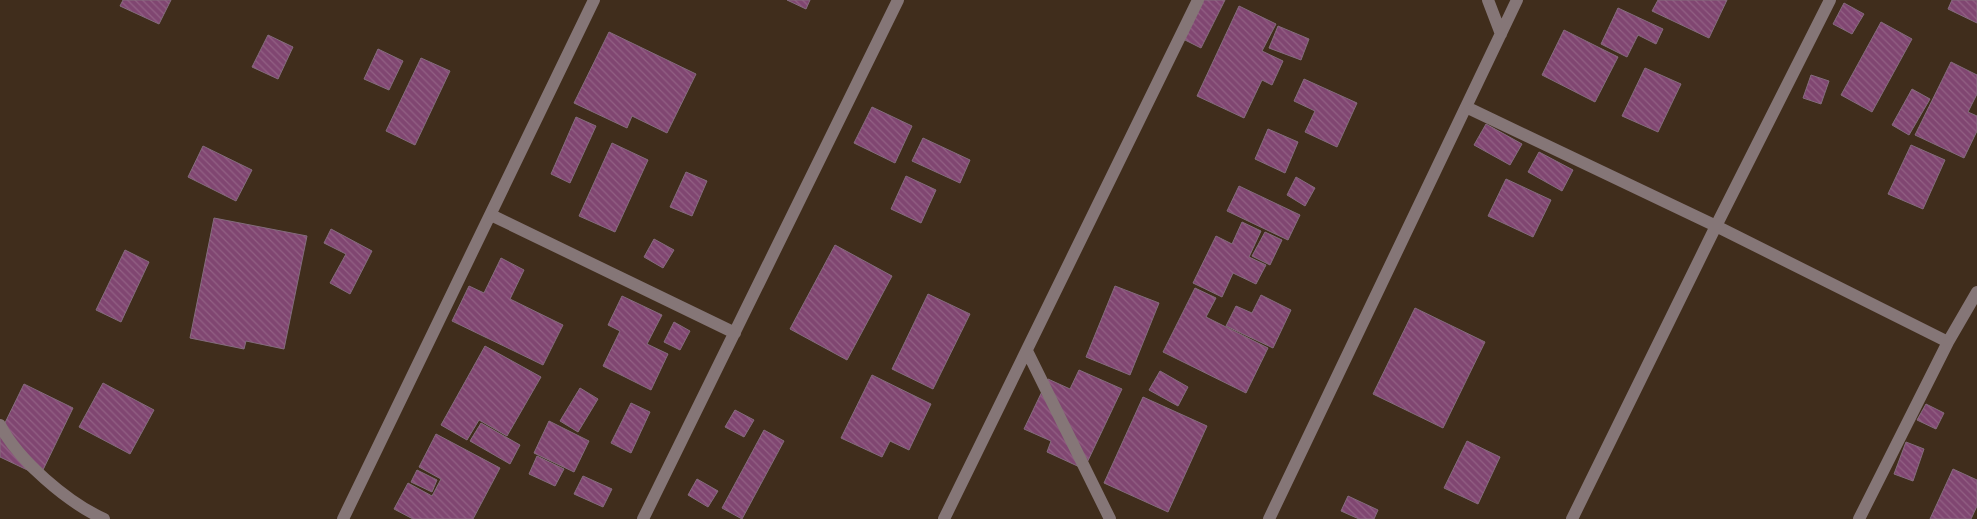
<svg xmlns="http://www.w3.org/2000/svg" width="1977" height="519" font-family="Poppins,sans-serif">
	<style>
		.building { fill: url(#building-back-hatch); stroke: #846c7d }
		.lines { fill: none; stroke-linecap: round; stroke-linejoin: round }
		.minor { stroke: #857677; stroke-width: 12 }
	</style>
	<defs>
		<pattern id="building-back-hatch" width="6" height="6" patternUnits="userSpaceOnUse" patternTransform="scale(1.25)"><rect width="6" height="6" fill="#804671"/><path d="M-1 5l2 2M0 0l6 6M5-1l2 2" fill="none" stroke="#926084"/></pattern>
	</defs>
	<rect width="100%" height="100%" fill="#402d1c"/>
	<path class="building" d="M 123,0 L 171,0 L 159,24 L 120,6 Z
		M 787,0 L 810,0 L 806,9 Z
		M 1200,0 L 1225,0 L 1201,48 L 1181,38 Z
		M 1658,0 L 1727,0 L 1709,38 L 1652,11 Z
		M 1952,0 L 1977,0 L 1977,23 L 1948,9 Z
		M 1844,3 L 1864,14 L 1852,34 L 1833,24 Z
		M 1239,6 L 1276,24 L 1262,51 L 1283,61 L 1272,85 L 1262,80 L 1244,118 L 1197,96 Z
		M 1618,8 L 1663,29 L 1656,44 L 1638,35 L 1627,57 L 1601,44 Z
		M 1881,22 L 1912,39 L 1872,112 L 1841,95 Z
		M 1278,26 L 1309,39 L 1301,60 L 1269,48 Z
		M 1564,30 L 1618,57 L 1595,102 L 1542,75 Z
		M 609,32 L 696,74 L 667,133 L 632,116 L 627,128 L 574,103 Z
		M 268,35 L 293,47 L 278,79 L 252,67 Z
		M 378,49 L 403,61 L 389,90 L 364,79 Z
		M 421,58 L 450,71 L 415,145 L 386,131 Z
		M 1951,62 L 1977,75 L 1977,94 L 1968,112 L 1977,116 L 1977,131 L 1964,158 L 1915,135 Z
		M 1645,68 L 1681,84 L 1658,132 L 1622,116 Z
		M 1811,75 L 1829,81 L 1821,104 L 1803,98 Z
		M 1304,79 L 1357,103 L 1337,147 L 1305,132 L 1315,111 L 1294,101 Z
		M 1912,89 L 1930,99 L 1909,135 L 1892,125 Z
		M 872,107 L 912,126 L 895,163 L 854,143 Z
		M 576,117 L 596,126 L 570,183 L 551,174 Z
		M 1486,124 L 1522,144 L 1510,165 L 1474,145 Z
		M 1268,129 L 1298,142 L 1285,173 L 1255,159 Z
		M 923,138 L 970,160 L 960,183 L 912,161 Z
		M 612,143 L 648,160 L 615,232 L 579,216 Z
		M 1911,145 L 1945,160 L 1923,209 L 1888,194 Z
		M 203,146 L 252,170 L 236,201 L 188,177 Z
		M 1539,152 L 1573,170 L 1562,191 L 1528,172 Z
		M 686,172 L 707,181 L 692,216 L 670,207 Z
		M 906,176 L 936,190 L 921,223 L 891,209 Z
		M 1296,177 L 1315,188 L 1305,206 L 1287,195 Z
		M 1506,179 L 1551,200 L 1533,237 L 1488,216 Z
		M 1239,186 L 1300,215 L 1288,240 L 1227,211 Z
		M 214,218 L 307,236 L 284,349 L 246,341 L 244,349 L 190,338 Z
		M 1242,222 L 1261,231 L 1249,257 L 1266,265 L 1256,284 L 1233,273 L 1222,297 L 1193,283 L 1216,236 L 1232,244 Z
		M 331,229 L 372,251 L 350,294 L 330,283 L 346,254 L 324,243 Z
		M 1265,232 L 1282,240 L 1270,265 L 1252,256 Z
		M 654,239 L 674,250 L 663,268 L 644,257 Z
		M 835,245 L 892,276 L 847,360 L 790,329 Z
		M 125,250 L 149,262 L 121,322 L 96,310 Z
		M 501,258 L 524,270 L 510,299 L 563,325 L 543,365 L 452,321 L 469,286 L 484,293 Z
		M 1115,286 L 1159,303 L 1130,375 L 1086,357 Z
		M 1195,288 L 1216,298 L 1206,317 L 1268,348 L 1246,393 L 1163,352 Z
		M 928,294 L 970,314 L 933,389 L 892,369 Z
		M 1261,295 L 1291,310 L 1273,348 L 1226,326 L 1236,306 L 1252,313 Z
		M 622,296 L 662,315 L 647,344 L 668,354 L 651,390 L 603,366 L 620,331 L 608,325 Z
		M 1415,308 L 1485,342 L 1443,428 L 1373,394 Z
		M 674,322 L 690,331 L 680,350 L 664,342 Z
		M 485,346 L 541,377 L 507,436 L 479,420 L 467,440 L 441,425 Z
		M 1079,370 L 1122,389 L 1084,469 L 1047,452 L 1051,441 L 1024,429 L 1048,379 L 1070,389 Z
		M 1160,371 L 1188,387 L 1178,406 L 1149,390 Z
		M 872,375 L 931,404 L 909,450 L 890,441 L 882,457 L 841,438 Z
		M 103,383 L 154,410 L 130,454 L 79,427 Z
		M 24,384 L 73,408 L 40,476 L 0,457 L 0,433 Z
		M 580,388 L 598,399 L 578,432 L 560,421 Z
		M 1143,397 L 1207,426 L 1168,512 L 1104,483 Z
		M 631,403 L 650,412 L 631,453 L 611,443 Z
		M 1926,404 L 1944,413 L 1936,429 L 1917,420 Z
		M 735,410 L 754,420 L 744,437 L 725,427 Z
		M 549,421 L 589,441 L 574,472 L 534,453 Z
		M 481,423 L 520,445 L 510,464 L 470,441 Z
		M 764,430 L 784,441 L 742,519 L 722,508 Z
		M 436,434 L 500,468 L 473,519 L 413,519 L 394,509 L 408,483 L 432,496 L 441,479 L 419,467 Z
		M 1467,441 L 1500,457 L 1478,504 L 1444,488 Z
		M 1906,442 L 1924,449 L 1913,481 L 1894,474 Z
		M 537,456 L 564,469 L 555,486 L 529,474 Z
		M 1953,469 L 1977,480 L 1977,506 L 1971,519 L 1930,519 Z
		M 417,470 L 437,480 L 432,492 L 411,482 Z
		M 583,476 L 612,489 L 603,507 L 574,494 Z
		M 697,479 L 718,491 L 708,507 L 688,495 Z
		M 1348,496 L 1378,510 L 1374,519 L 1359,519 L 1341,511 Z"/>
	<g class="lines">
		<path class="minor" d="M 1488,0 L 1501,34
			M 1466,107 L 1716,226 L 1948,342
			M 491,215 L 735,333
			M 1027,351 L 1110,519
			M 0,425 C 19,461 67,502 104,519
			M 343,519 L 594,0
			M 643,519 L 898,0
			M 944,519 L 1198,0
			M 1269,519 L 1517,0
			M 1572,519 L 1716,226 L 1830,0
			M 1859,519 L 1948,342 L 1977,292"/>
	</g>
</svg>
